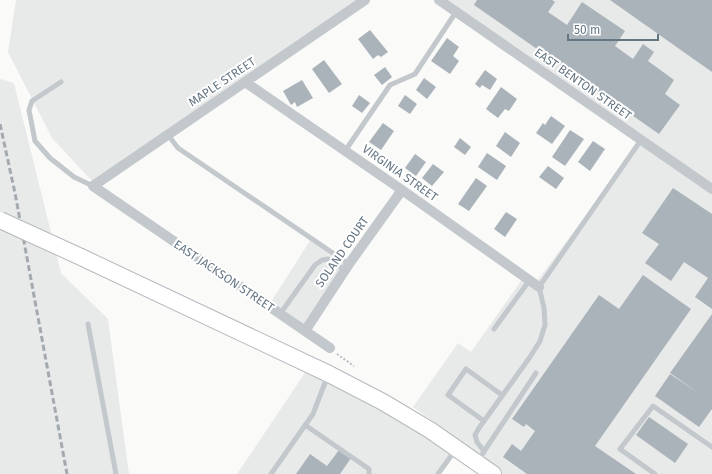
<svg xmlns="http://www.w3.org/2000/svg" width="712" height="474" font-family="'Fira Sans',sans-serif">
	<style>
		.built { fill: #e8e9e9 }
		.building { fill: #aab3b9 }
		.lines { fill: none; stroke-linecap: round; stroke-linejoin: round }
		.primary-casing { stroke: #b5babe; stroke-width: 18 }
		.path { stroke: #bbbfc2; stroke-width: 2; stroke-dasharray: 2 2; stroke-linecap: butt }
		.service { stroke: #c3c8cc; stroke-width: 5 }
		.minor { stroke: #c3c8cc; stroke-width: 10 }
		.primary { stroke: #fff; stroke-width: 16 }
		.rail { stroke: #a2aab0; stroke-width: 3; stroke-dasharray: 6 3; stroke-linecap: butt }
		.primary-bridge-casing { stroke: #b5babe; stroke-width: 18; stroke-linecap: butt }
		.primary-bridge { stroke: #fff; stroke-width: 16 }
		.labels { text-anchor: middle; stroke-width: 4; stroke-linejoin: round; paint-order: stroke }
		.street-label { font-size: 12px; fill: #657683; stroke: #fff }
	</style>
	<rect width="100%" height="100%" fill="#fafaf8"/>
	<path class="built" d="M 16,0 L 363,0 L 93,182 L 52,138 L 8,52 Z
		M 441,0 L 712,0 L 712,187 Z
		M 0,79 L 14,83 L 61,273 L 108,319 L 129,474 L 0,474 Z
		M 641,141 L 712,191 L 712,474 L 497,474 L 468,453 L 471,448 L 413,407 L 458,343 L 471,352 L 523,278 L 534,285 Z
		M 311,239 L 348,264 L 304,330 L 269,305 Z
		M 309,367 L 455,449 L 437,474 L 237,474 Z"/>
	<path class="building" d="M 477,0 L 552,0 L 555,2 L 548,12 L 567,25 L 582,2 L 625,31 L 615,46 L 633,59 L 643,44 L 654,52 L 648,61 L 674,80 L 665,94 L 680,105 L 659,134 L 474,5 Z
		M 610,0 L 712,0 L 712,72 Z
		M 370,30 L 388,52 L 381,57 L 378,55 L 373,59 L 358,39 Z
		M 447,38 L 459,47 L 453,56 L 459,61 L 450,74 L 431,61 Z
		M 324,60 L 342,84 L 329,93 L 312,69 Z
		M 385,67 L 392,77 L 382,85 L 374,75 Z
		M 485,70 L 497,79 L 490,90 L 482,85 L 480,88 L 475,84 Z
		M 424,78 L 436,87 L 427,99 L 416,90 Z
		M 302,80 L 313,98 L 297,107 L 295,102 L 291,105 L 283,91 Z
		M 501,87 L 517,99 L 509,111 L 505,109 L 498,118 L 486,109 Z
		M 359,95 L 370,103 L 362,113 L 352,106 Z
		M 405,95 L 417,104 L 410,114 L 398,106 Z
		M 551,116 L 565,126 L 552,144 L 536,133 L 543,123 L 545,125 Z
		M 383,123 L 394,131 L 381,150 L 369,142 Z
		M 570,130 L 584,139 L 565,166 L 552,157 Z
		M 505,132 L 520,143 L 511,157 L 496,146 Z
		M 460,138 L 471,147 L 465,155 L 454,147 Z
		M 593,141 L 605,149 L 590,171 L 578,162 Z
		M 487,153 L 506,166 L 497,180 L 478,167 Z
		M 415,154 L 426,162 L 416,176 L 405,168 Z
		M 433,164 L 444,172 L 432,186 L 422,178 Z
		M 548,166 L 564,178 L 556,189 L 539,177 Z
		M 476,178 L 487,186 L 469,211 L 458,204 Z
		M 673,188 L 712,214 L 712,309 L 695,297 L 708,278 L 684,262 L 671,281 L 645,263 L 659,244 L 642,233 Z
		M 506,212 L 517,219 L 505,237 L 494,229 Z
		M 643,275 L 691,309 L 595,446 L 636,474 L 527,474 L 503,457 L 512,444 L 521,451 L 535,431 L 526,424 L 524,427 L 512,419 L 599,295 L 619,309 Z
		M 712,314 L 712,409 L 699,427 L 655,396 L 670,374 L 700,394 L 670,373 Z
		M 649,417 L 688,444 L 675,463 L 636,435 Z
		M 339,450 L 351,458 L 340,474 L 296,474 L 310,454 L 327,466 Z"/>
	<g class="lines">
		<g class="primary-casing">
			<path id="primary" d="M 81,257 L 329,374 L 383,402 L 430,430 L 493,474"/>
		</g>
		<path class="path" d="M 337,354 L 354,366"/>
		<path class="service" d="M 61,82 L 32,101 L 29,110 L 35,141 L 50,158 L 74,177 L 93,186
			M 168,135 L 178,148 L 349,264
			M 345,151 L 390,85 L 415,74 L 456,12
			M 280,314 L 315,265 L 322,260 L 328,259 L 345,270
			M 88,324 L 116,474
			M 494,329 L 529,281
			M 484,421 L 448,395 L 466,369 L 502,395
			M 305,425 L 369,469 L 369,474
			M 484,451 L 477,442 L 475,435 L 479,428 L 530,357 L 540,341 L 545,325 L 544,308 L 539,287 L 641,140
			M 477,462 L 536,373
			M 271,474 L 313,414 L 328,375
			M 438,474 L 456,449
			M 655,474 L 620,449 L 653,406 L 712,447"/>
		<path class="minor" d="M 439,0 L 712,189
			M 245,82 L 402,190 L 539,287
			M 305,331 L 349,264 L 402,190
			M 330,348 L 93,186 L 365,0"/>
		<use href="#primary" class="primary"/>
		<path class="rail" d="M 0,124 L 15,193 L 67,474"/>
		<g class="primary-bridge-casing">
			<path id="primary-bridge" d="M 0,220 L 81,257"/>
		</g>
		<use href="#primary-bridge" class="primary-bridge"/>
	</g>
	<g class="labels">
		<g class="street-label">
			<text transform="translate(222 82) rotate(-34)" y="4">MAPLE STREET</text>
			<text transform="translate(583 84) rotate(35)" y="4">EAST BENTON STREET</text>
			<text transform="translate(400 173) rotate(35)" y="4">VIRGINIA STREET</text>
			<text transform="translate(342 252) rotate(-55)" y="4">SOLAND COURT</text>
			<text transform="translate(224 276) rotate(34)" y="4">EAST JACKSON STREET</text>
		</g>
	</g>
	<path d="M568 34v6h90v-6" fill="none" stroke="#657683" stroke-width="2"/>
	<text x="574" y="34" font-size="12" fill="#657683" stroke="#ffffff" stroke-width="3" paint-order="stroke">50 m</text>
</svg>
